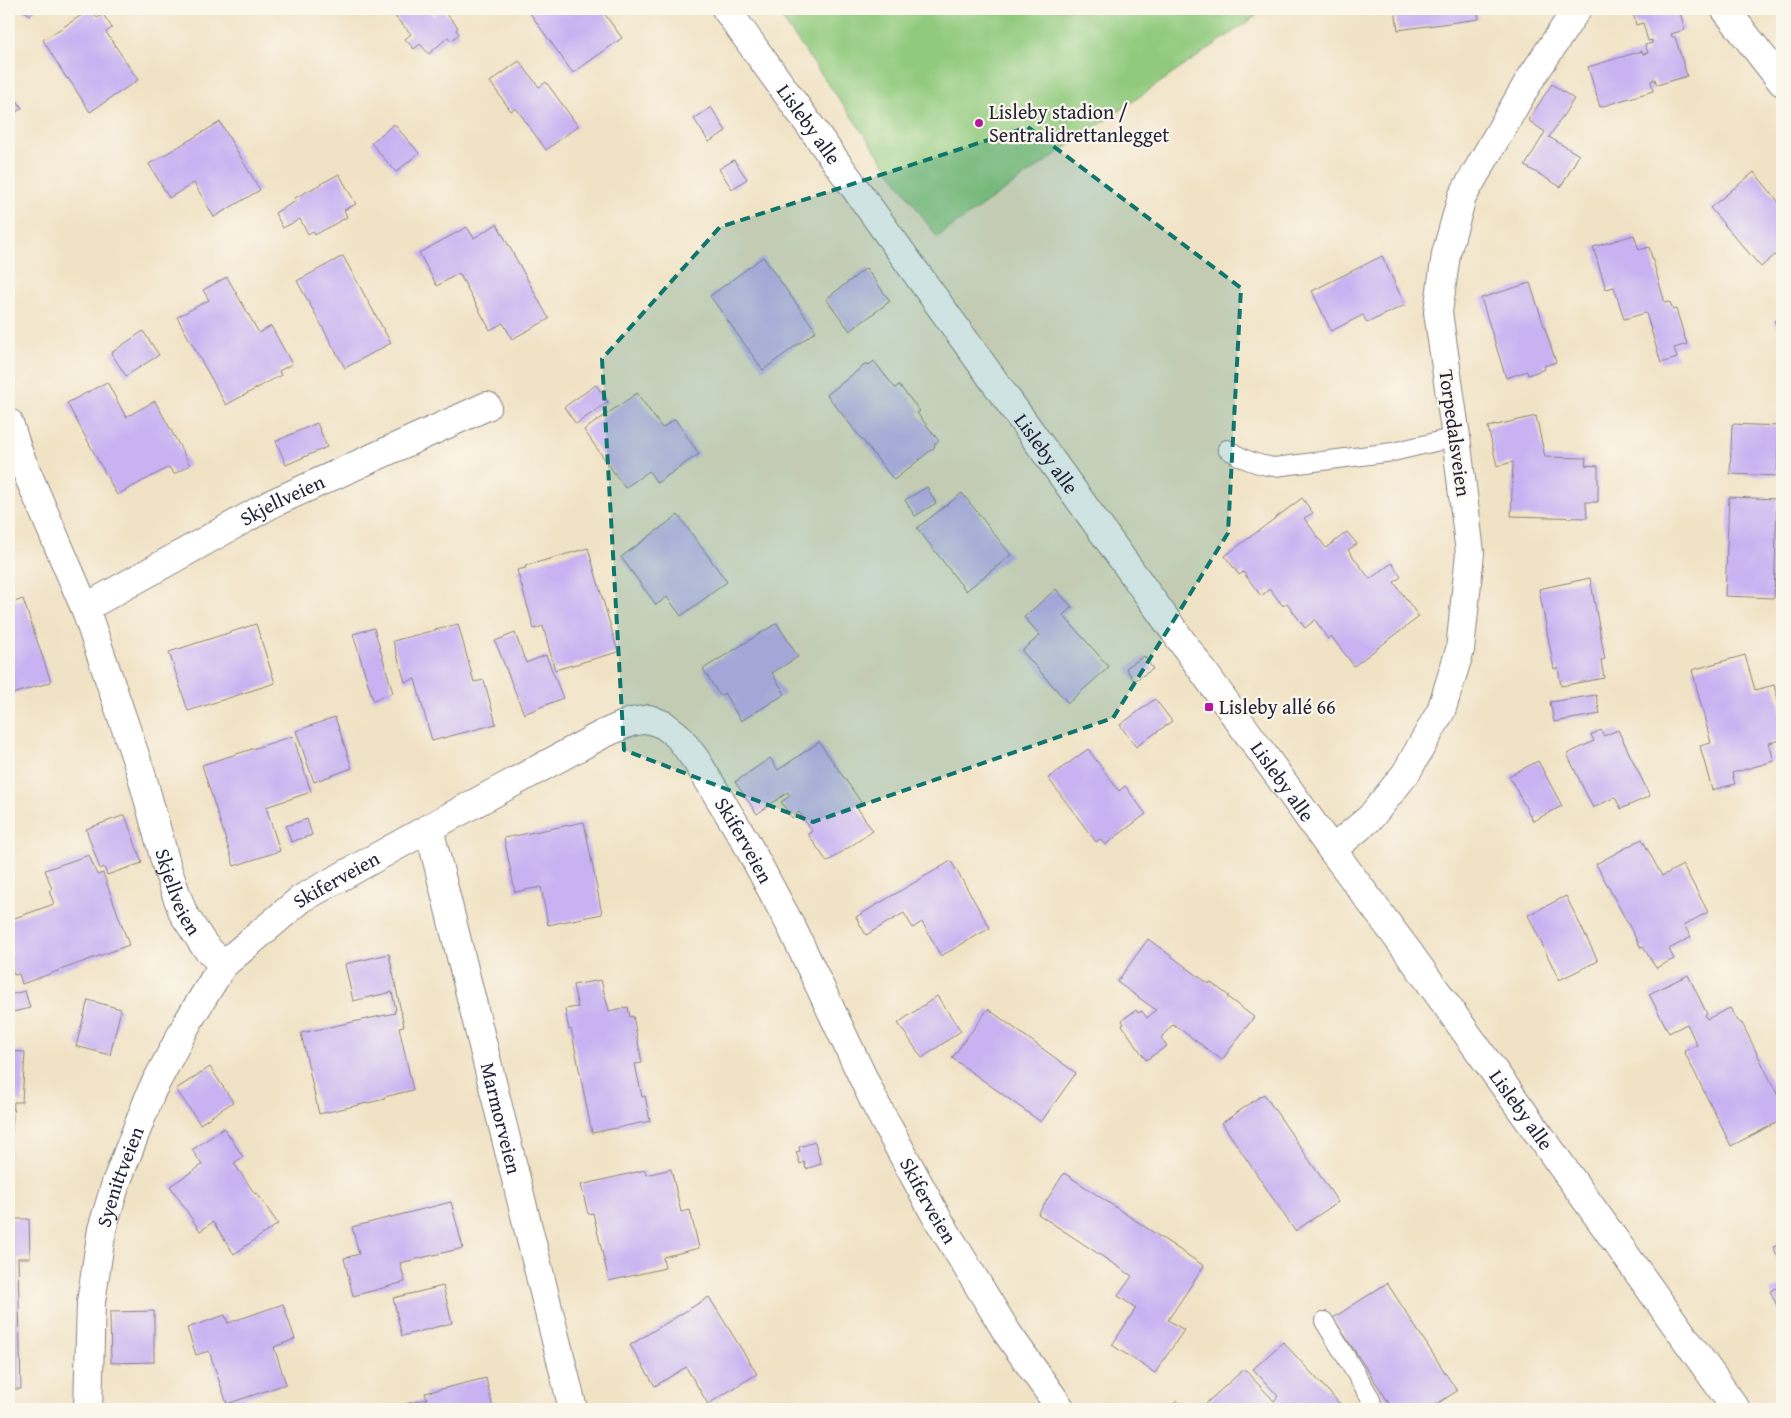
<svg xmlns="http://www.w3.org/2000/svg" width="1791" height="1418" font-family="'Gentium Book Plus',serif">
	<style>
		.green { fill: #91ca7e; stroke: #5a765c }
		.building { fill: #c8b2f2 }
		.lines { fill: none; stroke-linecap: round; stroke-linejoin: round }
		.service-casing { stroke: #898280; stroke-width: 20 }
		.minor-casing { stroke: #898280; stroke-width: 30 }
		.service { stroke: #fff; stroke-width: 18 }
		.minor { stroke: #fff; stroke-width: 28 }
		.marked { fill: #0f766e; fill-opacity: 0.2; stroke: #0f766e; stroke-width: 4; stroke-dasharray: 10 6; stroke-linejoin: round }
		.poi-dot { fill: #b5179e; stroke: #fbf7ec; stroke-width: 2 }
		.labels { text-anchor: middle; stroke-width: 4.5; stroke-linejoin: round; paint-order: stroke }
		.poi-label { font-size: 20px; fill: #22223b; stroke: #fbf7ec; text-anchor: start }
		.street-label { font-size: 20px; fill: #22223b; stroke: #fbf7ec }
	</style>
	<rect width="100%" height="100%" fill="#fbf7ec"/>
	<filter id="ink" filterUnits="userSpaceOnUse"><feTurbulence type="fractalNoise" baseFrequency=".02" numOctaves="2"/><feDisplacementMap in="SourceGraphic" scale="10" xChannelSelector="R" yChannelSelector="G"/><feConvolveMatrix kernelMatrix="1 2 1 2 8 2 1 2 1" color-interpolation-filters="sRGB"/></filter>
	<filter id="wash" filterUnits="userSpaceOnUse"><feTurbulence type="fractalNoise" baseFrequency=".0096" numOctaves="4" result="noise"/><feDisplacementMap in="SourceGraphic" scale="20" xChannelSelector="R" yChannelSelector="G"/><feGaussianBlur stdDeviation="1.12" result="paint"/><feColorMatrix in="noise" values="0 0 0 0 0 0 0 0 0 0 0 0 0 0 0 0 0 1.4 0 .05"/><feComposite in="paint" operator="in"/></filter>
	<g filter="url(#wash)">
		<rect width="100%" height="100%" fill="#f0e2c5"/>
		<path class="green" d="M 775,9 L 1266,9 L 937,237 Z"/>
		<g id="blocks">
			<path class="building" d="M 20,9 L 35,9 L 31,15 Z
				M 91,9 L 97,18 L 103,14 L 112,28 L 106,32 L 138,80 L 90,112 L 68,78 L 67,79 L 43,40 Z
				M 388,9 L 428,9 L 434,16 L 442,9 L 458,27 L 456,30 L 459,34 L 451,41 L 448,37 L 429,54 L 420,44 L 414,49 L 405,39 L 411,34 Z
				M 534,9 L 601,9 L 622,38 L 573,73 L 529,12 Z
				M 1395,9 L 1477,9 L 1479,19 L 1398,30 Z
				M 1632,9 L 1679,9 L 1685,30 L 1671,34 L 1672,37 L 1675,37 L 1687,76 L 1657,85 L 1655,79 L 1651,81 L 1653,91 L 1600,107 L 1588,67 L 1642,51 L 1643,54 L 1648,53 L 1645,45 L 1652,43 L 1652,40 L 1648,41 L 1643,23 L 1636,25 Z
				M 519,61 L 539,87 L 546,82 L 578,126 L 546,150 L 516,108 L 511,111 L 490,82 Z
				M 1552,84 L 1574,99 L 1549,137 L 1579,155 L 1561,187 L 1525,166 L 1545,132 L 1528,120 Z
				M 9,88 L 22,108 L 9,117 Z
				M 711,107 L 726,131 L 709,142 L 694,119 Z
				M 220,122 L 260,190 L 214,217 L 194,183 L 169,198 L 149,164 Z
				M 394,124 L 419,153 L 396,172 L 371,143 Z
				M 734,160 L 747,179 L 732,189 L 719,169 Z
				M 1754,172 L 1782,206 L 1782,249 L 1761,267 L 1710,208 Z
				M 339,174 L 356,204 L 344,210 L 347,217 L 315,235 L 313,231 L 308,234 L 300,219 L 283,228 L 275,213 L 296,201 L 295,198 Z
				M 497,224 L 549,319 L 512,339 L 503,323 L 490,330 L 459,273 L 437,286 L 419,253 L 467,227 L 474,238 Z
				M 1634,235 L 1639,250 L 1649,247 L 1665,303 L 1670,302 L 1673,310 L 1676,309 L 1687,344 L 1674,348 L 1677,358 L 1661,363 L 1646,313 L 1624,319 L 1614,287 L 1606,289 L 1593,247 Z
				M 343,256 L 391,343 L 345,368 L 297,281 Z
				M 1382,256 L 1405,305 L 1367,323 L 1363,315 L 1331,331 L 1312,291 Z
				M 763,257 L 816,331 L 763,370 L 710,296 Z
				M 866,268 L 890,301 L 850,331 L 826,299 Z
				M 227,277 L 259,333 L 271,326 L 292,364 L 279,371 L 281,375 L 226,405 L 177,317 L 209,300 L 203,290 Z
				M 1530,283 L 1556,362 L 1544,366 L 1545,369 L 1528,375 L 1527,371 L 1506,378 L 1481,298 Z
				M 1782,317 L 1782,336 L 1774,321 Z
				M 143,331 L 159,355 L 126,376 L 111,353 Z
				M 874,361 L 895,388 L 899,385 L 920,411 L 917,413 L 939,441 L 934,445 L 935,447 L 894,480 L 827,395 L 867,363 L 869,365 Z
				M 107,382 L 126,417 L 155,401 L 190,465 L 174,474 L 169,467 L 117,495 L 67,403 Z
				M 596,385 L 608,402 L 576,424 L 564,407 Z
				M 637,393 L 662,428 L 675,419 L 699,454 L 657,483 L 649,471 L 625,488 L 584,430 Z
				M 1536,416 L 1545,457 L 1586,458 L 1585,465 L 1598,466 L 1598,502 L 1586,502 L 1587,518 L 1511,516 L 1513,462 L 1497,466 L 1488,427 Z
				M 317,423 L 327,447 L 286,465 L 276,441 Z
				M 1732,424 L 1779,426 L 1777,476 L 1730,474 Z
				M 927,487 L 936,503 L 915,516 L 905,500 Z
				M 962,493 L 1011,555 L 966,591 L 917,528 Z
				M 1729,497 L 1777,499 L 1774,598 L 1725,596 Z
				M 1302,498 L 1313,513 L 1304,518 L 1326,548 L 1347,532 L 1357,544 L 1348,550 L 1370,579 L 1392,563 L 1401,577 L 1394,582 L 1419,617 L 1354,666 L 1331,636 L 1328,639 L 1315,620 L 1305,628 L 1287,603 L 1283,606 L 1270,589 L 1261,596 L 1243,572 L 1239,575 L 1225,556 Z
				M 678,515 L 727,582 L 681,616 L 667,597 L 656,605 L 621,557 Z
				M 588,548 L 618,652 L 555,670 L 543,626 L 534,629 L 517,570 L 526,568 L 525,566 Z
				M 1590,578 L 1605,659 L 1601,660 L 1604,678 L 1561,686 L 1558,668 L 1554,669 L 1539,589 Z
				M 1056,589 L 1072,607 L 1063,615 L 1109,667 L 1068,703 L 1022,651 L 1040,635 L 1024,617 Z
				M 23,599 L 51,682 L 9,695 L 9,604 Z
				M 777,623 L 798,657 L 772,673 L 785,694 L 741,721 L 724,693 L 720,696 L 703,669 Z
				M 256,624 L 275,683 L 188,711 L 169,652 Z
				M 458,624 L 474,682 L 484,680 L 496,724 L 432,741 L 415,679 L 405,682 L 393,641 Z
				M 374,628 L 393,693 L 373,700 L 353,634 Z
				M 515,633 L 526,663 L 546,655 L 563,698 L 524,714 L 495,641 Z
				M 1745,655 L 1755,690 L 1774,685 L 1782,716 L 1782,740 L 1769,743 L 1774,761 L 1732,773 L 1735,784 L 1712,790 L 1700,746 L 1711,743 L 1692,670 Z
				M 1144,656 L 1153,669 L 1134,681 L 1126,668 Z
				M 1596,695 L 1600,714 L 1554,722 L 1550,702 Z
				M 1155,699 L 1172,721 L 1136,747 L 1120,725 Z
				M 335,717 L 352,768 L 314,782 L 296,731 Z
				M 1601,730 L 1604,736 L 1618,730 L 1650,796 L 1621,809 L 1615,797 L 1593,808 L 1567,754 L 1594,741 L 1591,735 Z
				M 293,736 L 311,792 L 266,807 L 280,851 L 234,866 L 202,765 Z
				M 819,742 L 861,802 L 856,806 L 873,831 L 827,862 L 808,834 L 812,831 L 799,812 L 792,818 L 781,802 L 790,796 L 788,792 L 757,814 L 735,782 L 770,758 L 778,770 Z
				M 1088,749 L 1119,791 L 1125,786 L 1146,814 L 1105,845 L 1100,839 L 1096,842 L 1048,778 Z
				M 1538,761 L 1562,806 L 1533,821 L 1509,776 Z
				M 125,815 L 142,863 L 107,875 L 104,867 L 100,869 L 86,829 Z
				M 307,819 L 312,835 L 291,842 L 286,826 Z
				M 584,822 L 602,914 L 548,925 L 541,887 L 515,892 L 504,838 Z
				M 1642,839 L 1662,876 L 1683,865 L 1708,912 L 1684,925 L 1691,937 L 1669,949 L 1674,959 L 1656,968 L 1643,947 L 1641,948 L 1596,864 Z
				M 89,855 L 97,875 L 103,873 L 129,945 L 22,984 L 19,974 L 14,975 L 9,959 L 9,957 L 12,955 L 9,946 L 9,920 L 54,904 L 49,891 L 52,889 L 45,870 Z
				M 951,861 L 990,928 L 941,956 L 922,922 L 913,928 L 904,913 L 866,935 L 856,917 Z
				M 1566,896 L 1598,961 L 1559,980 L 1528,915 Z
				M 1148,939 L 1209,984 L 1210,982 L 1229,996 L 1227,997 L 1254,1017 L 1222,1060 L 1173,1024 L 1161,1038 L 1167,1046 L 1146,1060 L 1122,1025 L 1124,1024 L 1122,1020 L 1136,1010 L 1138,1013 L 1142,1011 L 1147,1018 L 1156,1010 L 1117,982 Z
				M 389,954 L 404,1026 L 399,1027 L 413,1090 L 384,1097 L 385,1099 L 319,1114 L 301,1033 L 395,1013 L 394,1011 L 396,1010 L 392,992 L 353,1001 L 345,964 Z
				M 1688,975 L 1707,1014 L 1705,1015 L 1707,1019 L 1730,1008 L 1736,1019 L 1737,1019 L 1740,1023 L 1742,1023 L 1782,1104 L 1782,1120 L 1731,1146 L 1684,1051 L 1697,1045 L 1687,1024 L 1669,1033 L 1649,994 Z
				M 601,980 L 609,1011 L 628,1007 L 630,1017 L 633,1016 L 642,1063 L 635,1064 L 642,1097 L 645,1096 L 650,1121 L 592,1133 L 571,1029 L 569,1030 L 565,1009 L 578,1007 L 573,985 Z
				M 25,991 L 30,1008 L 9,1013 L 9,995 Z
				M 937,996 L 961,1031 L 922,1058 L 898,1023 Z
				M 88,1000 L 121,1009 L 110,1055 L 76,1046 Z
				M 988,1009 L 1076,1073 L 1041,1122 L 952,1058 Z
				M 9,1051 L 25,1052 L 22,1102 L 14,1102 L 10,1158 L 9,1158 Z
				M 210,1067 L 233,1102 L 200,1124 L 176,1089 Z
				M 1264,1094 L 1338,1202 L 1295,1231 L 1222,1123 Z
				M 224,1128 L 243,1157 L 234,1163 L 255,1194 L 257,1193 L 278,1224 L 234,1254 L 213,1222 L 200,1231 L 170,1186 L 202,1165 L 192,1150 Z
				M 815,1142 L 821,1164 L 806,1169 L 804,1162 L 800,1164 L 796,1152 L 800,1151 L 799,1147 Z
				M 671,1169 L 681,1212 L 690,1210 L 699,1248 L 663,1257 L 665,1268 L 609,1281 L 593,1213 L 588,1214 L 581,1185 L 645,1170 L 646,1175 Z
				M 1064,1173 L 1204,1266 L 1168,1320 L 1184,1330 L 1155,1373 L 1112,1345 L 1136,1308 L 1118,1296 L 1132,1276 L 1038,1214 Z
				M 451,1202 L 463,1248 L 400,1263 L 405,1282 L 353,1296 L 344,1258 L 359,1254 L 352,1227 Z
				M 9,1219 L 29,1219 L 30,1258 L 18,1258 L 21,1389 L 14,1389 L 13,1353 L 9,1353 Z
				M 1782,1243 L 1782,1266 L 1773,1247 Z
				M 1387,1283 L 1457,1391 L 1429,1409 L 1393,1409 L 1333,1318 Z
				M 1782,1285 L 1782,1313 L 1781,1314 L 1770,1291 Z
				M 443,1286 L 452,1323 L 402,1336 L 393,1298 Z
				M 709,1297 L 757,1374 L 708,1404 L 686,1367 L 655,1386 L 630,1345 Z
				M 283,1304 L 295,1339 L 274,1347 L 286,1384 L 227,1404 L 209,1351 L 196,1355 L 187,1328 L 225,1315 L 228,1323 Z
				M 154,1311 L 154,1362 L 111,1363 L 110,1312 Z
				M 1283,1342 L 1339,1403 L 1332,1409 L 1204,1409 L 1202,1407 L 1244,1369 L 1274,1401 L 1278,1396 L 1253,1369 Z
				M 486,1378 L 493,1409 L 396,1409 L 396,1406 L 427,1399 L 425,1393 Z
				M 1177,1401 L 1185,1409 L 1168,1409 Z"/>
		</g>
	</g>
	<g filter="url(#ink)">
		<use href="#blocks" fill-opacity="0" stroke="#898280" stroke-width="1"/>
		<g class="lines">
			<g class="service-casing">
				<path id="service" d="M 1227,449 C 1243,459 1256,465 1275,467 L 1393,452 L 1456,437
					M 1324,1321 L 1370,1397 L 1374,1409"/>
			</g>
			<g class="minor-casing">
				<g id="minor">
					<path id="s1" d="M 726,9 L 1332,850 L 1409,953 L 1736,1409"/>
					<path d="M 1725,9 L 1782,82"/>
					<path id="s2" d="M 9,423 L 19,454 L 85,608 L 141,773 L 168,871 L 183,913 L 204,945 L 223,965"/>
					<path id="s3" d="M 85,608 L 273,503 L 487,406"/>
					<path id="s4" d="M 429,828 L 573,1409"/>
					<path d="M 1332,850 L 1370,818 L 1406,773 L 1441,711 L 1460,650 L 1470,553 L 1456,437 L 1438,312 L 1446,254 L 1462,197 L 1529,81 L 1577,9"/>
					<path id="s5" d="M 88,1409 L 91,1302 L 102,1229 L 116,1183 L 152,1090 L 189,1020 L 223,965 L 301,899 L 429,828 L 603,734 L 631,722 L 649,719 L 664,725 L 678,736 L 696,760 L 746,842 L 792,928 L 876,1105 L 936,1216 L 1008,1334 L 1061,1409"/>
				</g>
			</g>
			<use href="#service" class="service"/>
			<use href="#minor" class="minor"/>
		</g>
	</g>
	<path class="marked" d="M 1028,127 L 1241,288 L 1228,533 L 1113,718 L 813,822 L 624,750 L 602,359 L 720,227 Z"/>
	<g class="poi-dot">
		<circle cx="979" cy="123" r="5"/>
		<rect x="1204" y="702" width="10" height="10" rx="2.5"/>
	</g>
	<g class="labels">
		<g class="poi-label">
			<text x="989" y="119">Lisleby stadion /<tspan x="989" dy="23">Sentralidrettanlegget</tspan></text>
			<text x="1219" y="714">Lisleby allé 66</text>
		</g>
		<g class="street-label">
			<text dy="7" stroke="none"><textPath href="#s1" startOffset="142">Lisleby alle</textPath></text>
			<text transform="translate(1455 433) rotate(82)" y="7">Torpedalsveien</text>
			<text dy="7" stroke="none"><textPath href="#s1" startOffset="548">Lisleby alle</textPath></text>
			<text dy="7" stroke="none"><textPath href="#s3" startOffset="225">Skjellveien</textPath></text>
			<text dy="7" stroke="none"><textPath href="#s1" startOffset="952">Lisleby alle</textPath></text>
			<text dy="7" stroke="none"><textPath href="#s5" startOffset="1125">Skiferveien</textPath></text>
			<text dy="7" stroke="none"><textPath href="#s5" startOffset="615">Skiferveien</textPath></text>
			<text dy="7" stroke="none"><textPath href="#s2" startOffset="499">Skjellveien</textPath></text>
			<text dy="7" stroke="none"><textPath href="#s1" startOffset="1358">Lisleby alle</textPath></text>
			<text dy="7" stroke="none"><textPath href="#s4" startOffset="299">Marmorveien</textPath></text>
			<text dy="7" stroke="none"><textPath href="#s5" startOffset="236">Syenittveien</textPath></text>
			<text dy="7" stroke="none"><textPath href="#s5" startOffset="1530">Skiferveien</textPath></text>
		</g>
	</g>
	<rect width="1791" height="1418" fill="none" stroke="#fbf7ec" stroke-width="30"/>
</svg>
